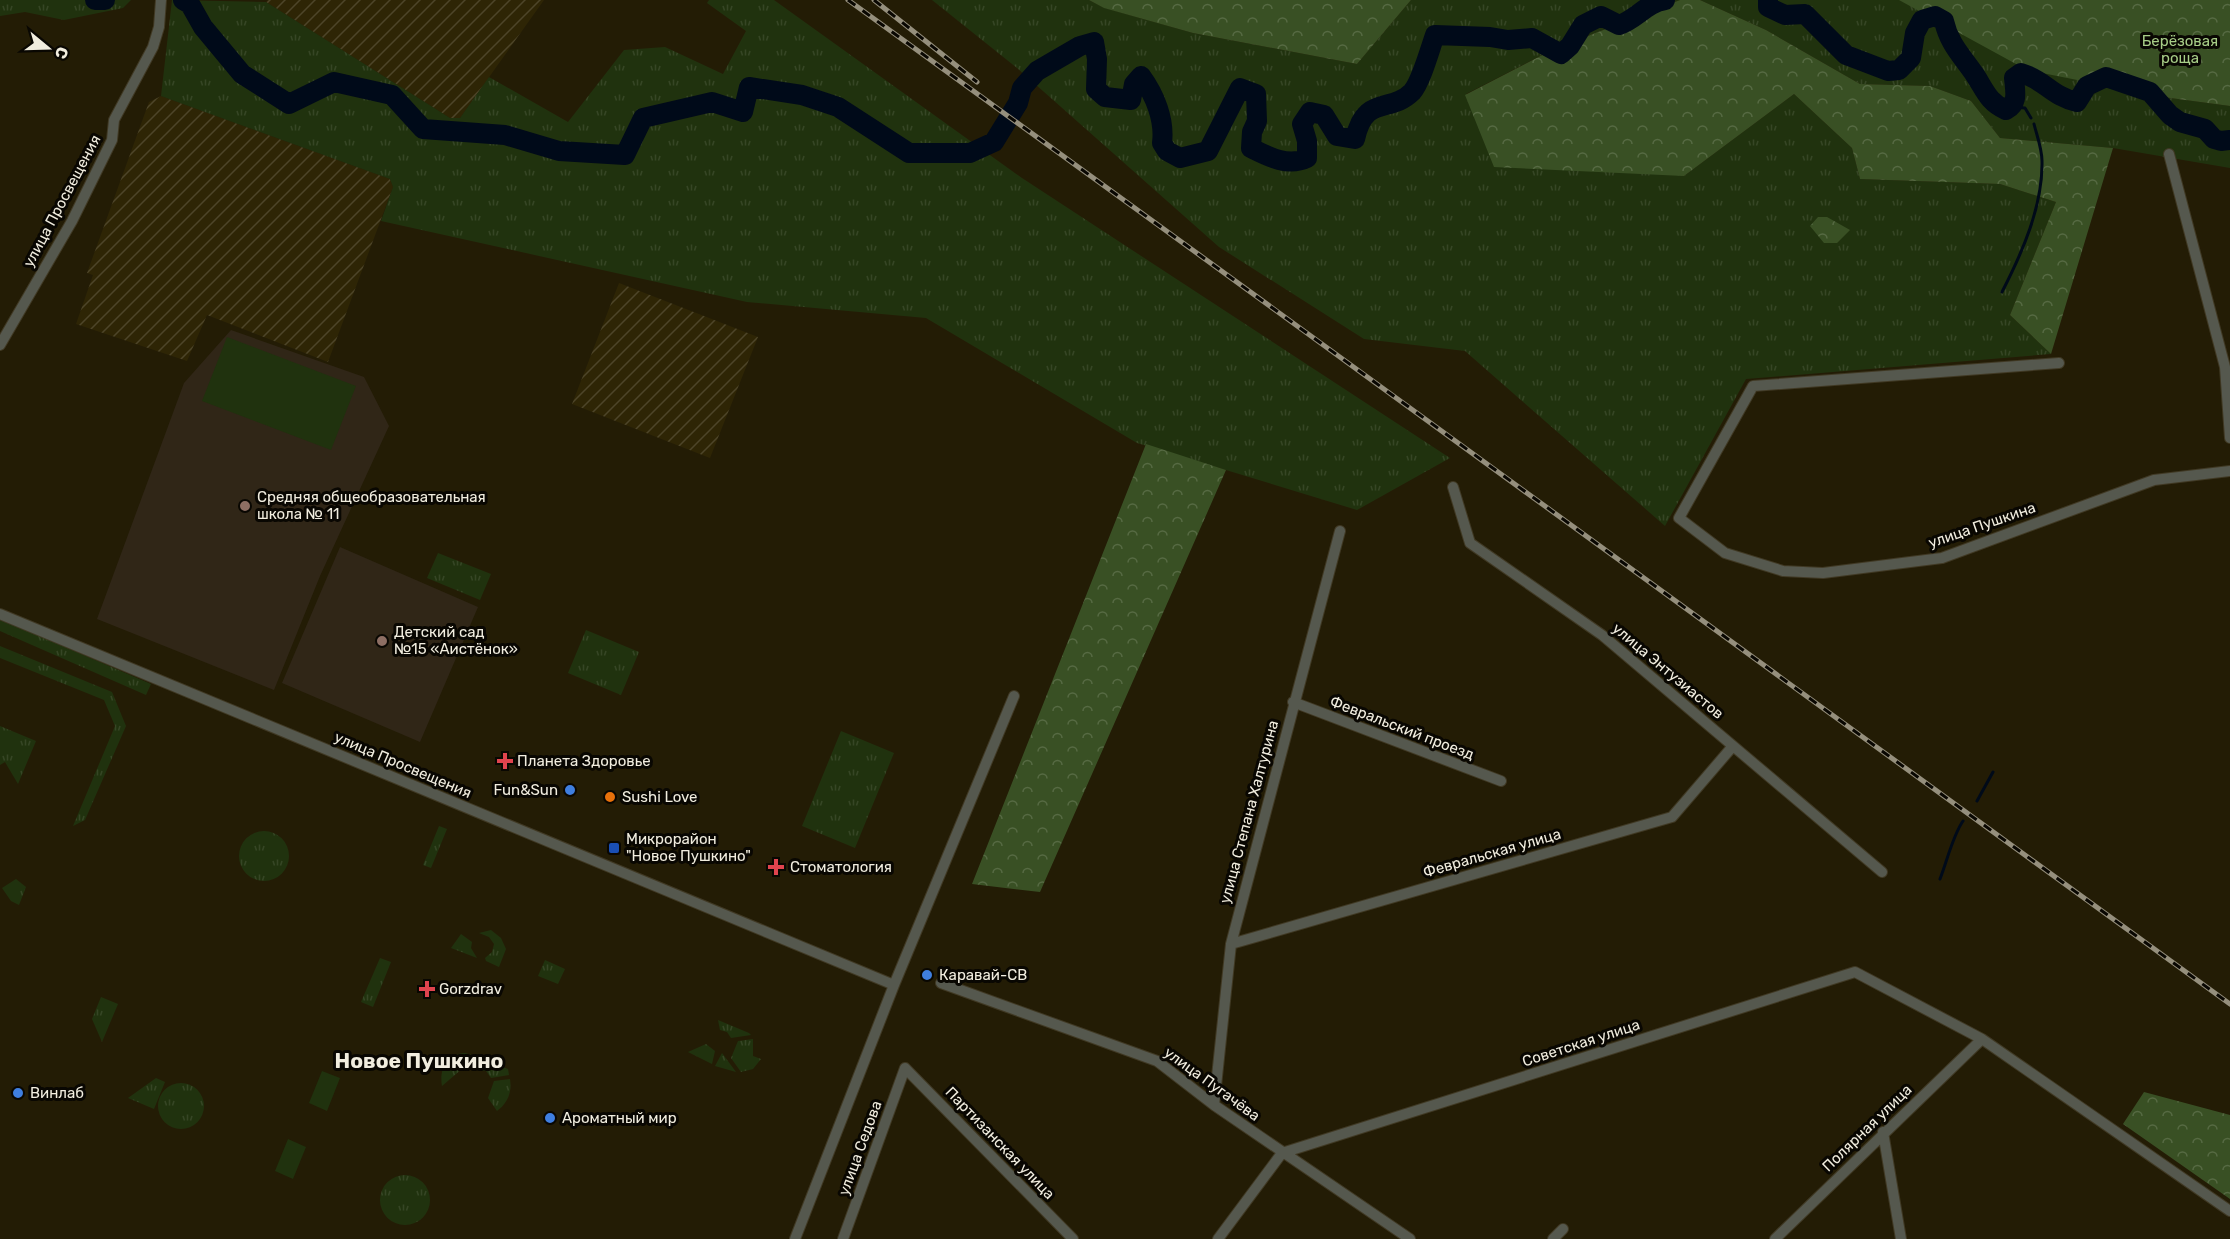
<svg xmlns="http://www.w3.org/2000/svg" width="2230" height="1239" font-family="Rubik,sans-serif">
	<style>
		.industrial { fill: url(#industrial-furrows) }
		.education { fill: #302617 }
		.grass { fill: url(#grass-tufts) }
		.forest { fill: url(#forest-crowns) }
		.garden { fill: #20320e }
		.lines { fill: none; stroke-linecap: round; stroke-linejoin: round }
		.stream { stroke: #000a19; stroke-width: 3 }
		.river { stroke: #000a19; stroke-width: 20 }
		.street-casing { stroke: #403924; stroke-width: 12 }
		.street { stroke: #55584e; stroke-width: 10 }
		.rail-casing { stroke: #958f7d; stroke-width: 5 }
		.rail { stroke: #090702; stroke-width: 3; stroke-dasharray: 9; stroke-linecap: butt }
		.education-dot { fill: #8d6e63; stroke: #090702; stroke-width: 2 }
		.health-dot { fill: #e0444e; stroke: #090702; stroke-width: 2 }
		.shop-dot { fill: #3f7fe0; stroke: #090702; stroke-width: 2 }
		.food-dot { fill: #e8710a; stroke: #090702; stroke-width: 2 }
		.transit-dot { fill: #1a4fb4; stroke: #090702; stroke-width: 2 }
		.labels { text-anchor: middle; stroke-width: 6; stroke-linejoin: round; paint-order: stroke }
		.park-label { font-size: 15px; fill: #a7cd87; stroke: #090702 }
		.street-label { font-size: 15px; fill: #f1eddf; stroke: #090702 }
		.poi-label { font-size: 15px; fill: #f1eddf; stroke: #090702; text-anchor: start }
		.district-label { font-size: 21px; font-weight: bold; fill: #f1eddf; stroke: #090702 }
	</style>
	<defs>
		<pattern id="industrial-furrows" width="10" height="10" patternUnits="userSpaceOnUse" patternTransform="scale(1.5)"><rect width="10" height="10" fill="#2e2505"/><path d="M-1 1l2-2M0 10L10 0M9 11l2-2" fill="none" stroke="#4d4529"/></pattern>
		<pattern id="grass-tufts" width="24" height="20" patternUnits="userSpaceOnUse" patternTransform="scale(1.5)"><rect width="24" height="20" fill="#20320e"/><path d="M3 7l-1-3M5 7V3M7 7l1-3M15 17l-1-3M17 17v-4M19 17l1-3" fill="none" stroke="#364625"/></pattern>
		<pattern id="forest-crowns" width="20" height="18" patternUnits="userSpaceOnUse" patternTransform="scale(1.5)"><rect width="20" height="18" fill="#395024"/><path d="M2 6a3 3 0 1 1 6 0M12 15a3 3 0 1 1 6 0" fill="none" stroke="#566a43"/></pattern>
	</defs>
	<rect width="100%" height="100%" fill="#231c05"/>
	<path class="industrial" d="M 268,0 L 544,0 L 460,118 L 450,118 L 266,2 Z
		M 161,96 L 390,179 L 393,187 L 328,362 L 207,315 L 187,361 L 76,324 L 93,275 L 87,273 L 149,102 Z
		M 619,283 L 758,337 L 710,458 L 572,404 Z"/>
	<path class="education" d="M 231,330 L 364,377 L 389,426 L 320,576 L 274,690 L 97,619 L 184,383 Z
		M 340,547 L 478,607 L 420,742 L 282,683 Z"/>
	<path class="grass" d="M 0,0 L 131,0 L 123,8 L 64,20 L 25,12 L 0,16 Z
		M 172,0 L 266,2 L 450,118 L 460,118 L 489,77 L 568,122 L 624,50 L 665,47 L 723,74 L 746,31 L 707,3 L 709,0 L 774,0 L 1022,178 L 1450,458 L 1357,510 L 1137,443 L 926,318 L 747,302 L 381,221 L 393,187 L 390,179 L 161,96 Z
		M 932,0 L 1089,0 L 1105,8 L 1193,33 L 1357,64 L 1411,0 L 1680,0 L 1552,50 L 1466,94 L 1684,176 L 1794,94 L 1852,148 L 1860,179 L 2000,184 L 2056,202 L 2010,315 L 2051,354 L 1746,379 L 1665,526 L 1465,351 L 1364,339 L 1219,247 L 1017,68 Z
		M 1700,0 L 1900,0 L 2163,97 L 2230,106 L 2230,168 L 2113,148 L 2000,138 L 1971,101 L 1930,86 L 1860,84 L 1766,30 Z
		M 438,553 L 491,574 L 480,600 L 427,578 Z
		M 0,619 L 151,684 L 146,695 L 0,631 Z
		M 586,630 L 639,652 L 621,695 L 568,673 Z
		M 0,646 L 112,692 L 126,726 L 85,820 L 73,826 L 115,726 L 104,700 L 0,658 Z
		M 0,726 L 36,741 L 18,784 L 5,762 L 0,765 Z
		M 841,731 L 894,753 L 855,848 L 802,826 Z
		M 439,826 L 447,829 L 431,868 L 423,865 Z
		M239 856a25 25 0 1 1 50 0a25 25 0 1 1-50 0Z
		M 16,879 L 26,887 L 19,905 L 11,901 L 2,888 Z
		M 491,930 L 501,938 L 506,949 L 499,967 L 486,961 L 485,958 L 492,952 L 494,944 L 489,937 L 479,933 Z
		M 461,934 L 472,942 L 471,948 L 477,958 L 451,948 Z
		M 380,958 L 391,962 L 373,1007 L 361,1002 Z
		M 545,960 L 565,969 L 558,984 L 538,976 Z
		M 101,997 L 118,1004 L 102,1042 L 92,1019 Z
		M 718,1020 L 749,1033 L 751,1035 L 731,1038 L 727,1032 L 720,1030 Z
		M 753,1039 L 753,1056 L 761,1059 L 753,1069 L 741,1072 L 731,1058 L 738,1041 Z
		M 706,1044 L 715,1051 L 712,1064 L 688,1052 Z
		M 465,1053 L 472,1055 L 470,1062 L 442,1086 C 439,1069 447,1054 465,1053 Z
		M 722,1053 L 736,1072 L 715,1066 Z
		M 475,1056 L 508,1069 L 509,1075 L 491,1078 L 486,1071 L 477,1070 Z
		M 156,1078 L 165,1082 L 154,1109 L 128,1098 Z
		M 510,1079 C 512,1092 508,1103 497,1111 L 488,1098 L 494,1081 Z
		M158 1106a23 23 0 1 1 46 0a23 23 0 1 1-46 0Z
		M380 1200a25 25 0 1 1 50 0a25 25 0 1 1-50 0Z"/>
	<path class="forest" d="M 1089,0 L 1411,0 L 1357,64 L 1193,33 L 1104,8 Z
		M 1680,0 L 1700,0 L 1766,30 L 1860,84 L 1930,86 L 1971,101 L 2000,138 L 2113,148 L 2051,354 L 2010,315 L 2056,202 L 2000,184 L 1860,179 L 1852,148 L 1794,94 L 1684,176 L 1494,167 L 1465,95 L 1552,50 Z
		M 1899,0 L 2230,0 L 2230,106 L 2163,97 L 2027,70 Z
		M 1818,217 L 1827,217 L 1850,230 L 1837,243 L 1824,243 L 1810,226 Z
		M 1146,444 L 1226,470 L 1040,892 L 972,884 Z
		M 2144,1092 L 2230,1115 L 2230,1199 L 2123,1124 Z"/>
	<path class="garden" d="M 227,337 L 356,386 L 331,450 L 202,401 Z
		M 322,1071 L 340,1078 L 327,1111 L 309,1103 Z
		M 288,1139 L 306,1147 L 293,1179 L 275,1171 Z"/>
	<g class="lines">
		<path class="stream" d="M 2012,107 L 2025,108 L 2031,118
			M 2002,292 C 2022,253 2043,206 2042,161 C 2042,149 2037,136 2034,124
			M 1977,801 L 1993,772
			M 1940,879 C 1947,861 1953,835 1963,821"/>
		<path class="river" d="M 95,0 L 105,0
			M 183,0 L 190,4 L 203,27 L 242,74 L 289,104 L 334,82 L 392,95 L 423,129 L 505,135 L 559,151 L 625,155 L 643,118 L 712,102 L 743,112 L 749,87 L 802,95 L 838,107 L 909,153 L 970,153 L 994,142 L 1018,103 L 1022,88 L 1037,71 L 1080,46 L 1094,42 L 1097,59 L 1096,89 L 1105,97 L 1131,100 L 1134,84 L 1141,76 C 1155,95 1165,120 1162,143 L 1167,151 L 1180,158 L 1208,151 L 1240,88 L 1256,94 L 1257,121 L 1252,132 L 1251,148 C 1269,157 1288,167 1307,158 L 1307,141 L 1302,124 L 1310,112 L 1324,115 L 1337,136 L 1355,139 C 1365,94 1390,114 1412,92 C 1421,82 1430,49 1435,35 L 1490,37 L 1508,40 L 1532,38 L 1561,54 L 1570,46 L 1583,25 L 1601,16 L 1619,25 C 1637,19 1646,3 1665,0
			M 1768,0 L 1768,7 L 1785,15 L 1805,14 L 1846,55 L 1888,71 L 1899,70 L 1911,58 L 1915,33 L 1922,20 L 1935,16 L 1944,21 C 1949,44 1962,56 1975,75 C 1985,90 1988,102 2006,110 C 2019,103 2015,91 2014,78 L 2021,73 C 2045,80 2051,96 2077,102 L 2087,86 L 2106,77 L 2150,92 L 2170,115 L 2180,122 L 2205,129 L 2214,139 L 2221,141 L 2230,140"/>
		<g class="street-casing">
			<path id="street" d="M 2169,154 L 2225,367 L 2230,438
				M 0,345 L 72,221 L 112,140 L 114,120 L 153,47 L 159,27 L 161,0
				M 2059,363 L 1753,386 L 1679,518 L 1725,553 L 1783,571 L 1823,573 L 1942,558 L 2154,480 L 2230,471
				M 1453,487 L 1470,543 L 1602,635 L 1882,872
				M 0,614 L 894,985
				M 1293,702 L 1501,781
				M 1231,944 L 1672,817 L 1733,746
				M 941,983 L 1157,1061 L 1214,1105 L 1410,1239
				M 1214,1105 L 1231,944 L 1340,531
				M 1883,1132 L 1901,1239
				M 795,1239 L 894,985 L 1014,696
				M 843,1239 L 905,1068 L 1073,1239
				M 1218,1239 L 1282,1153 L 1855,972 L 1982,1039 L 2230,1211
				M 1553,1239 L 1563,1229
				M 1775,1239 L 1982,1039"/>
		</g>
		<use href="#street" class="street"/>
		<g class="rail-casing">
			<path id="rail" d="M 848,0 C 1309,334 1769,669 2230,1004
				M 874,0 L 977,82"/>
		</g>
		<use href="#rail" class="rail"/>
	</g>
	<g class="education-dot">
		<circle cx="245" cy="506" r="6"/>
		<circle cx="382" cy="641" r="6"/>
	</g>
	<g class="health-dot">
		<path d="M502 752h6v6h6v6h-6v6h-6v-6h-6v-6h6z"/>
		<path d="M773 858h6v6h6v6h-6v6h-6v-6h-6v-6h6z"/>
		<path d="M424 980h6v6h6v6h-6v6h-6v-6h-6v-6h6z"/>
	</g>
	<g class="shop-dot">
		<circle cx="570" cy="790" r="6"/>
		<circle cx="927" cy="975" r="6"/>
		<circle cx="18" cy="1093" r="6"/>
		<circle cx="550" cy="1118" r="6"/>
	</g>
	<circle class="food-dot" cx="610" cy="797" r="6"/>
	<rect class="transit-dot" x="608" y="842" width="12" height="12" rx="3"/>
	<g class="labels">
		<g class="park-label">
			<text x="2180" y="46">Берёзовая<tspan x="2180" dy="17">роща</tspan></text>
		</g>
		<g class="street-label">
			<text transform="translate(62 201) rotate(-62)" y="5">улица Просвещения</text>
			<text transform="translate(1982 525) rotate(-19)" y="5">улица Пушкина</text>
			<text transform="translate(1668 671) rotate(40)" y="5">улица Энтузиастов</text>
			<text transform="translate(1402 728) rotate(21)" y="5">Февральский проезд</text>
			<text transform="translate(403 765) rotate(23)" y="5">улица Просвещения</text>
			<text transform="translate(1249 812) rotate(-75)" y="5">улица Степана Халтурина</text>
			<text transform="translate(1492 853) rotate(-16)" y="5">Февральская улица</text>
			<text transform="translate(1581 1043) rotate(-18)" y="5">Советская улица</text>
			<text transform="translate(1212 1084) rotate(36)" y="5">улица Пугачёва</text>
			<text transform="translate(1867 1128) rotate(-44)" y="5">Полярная улица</text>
			<text transform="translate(1000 1143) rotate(46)" y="5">Партизанская улица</text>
			<text transform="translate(860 1148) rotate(-70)" y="5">улица Седова</text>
		</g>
		<g class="poi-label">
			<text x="257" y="502">Средняя общеобразовательная<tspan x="257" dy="17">школа № 11</tspan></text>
			<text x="394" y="637">Детский сад<tspan x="394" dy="17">№15 «Аистёнок»</tspan></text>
			<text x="517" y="766">Планета Здоровье</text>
			<text x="558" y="795" text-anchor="end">Fun&amp;Sun</text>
			<text x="622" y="802">Sushi Love</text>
			<text x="626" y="844">Микрорайон<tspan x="626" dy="17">"Новое Пушкино"</tspan></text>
			<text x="790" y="872">Стоматология</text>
			<text x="939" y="980">Каравай-СВ</text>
			<text x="439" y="994">Gorzdrav</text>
			<text x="30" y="1098">Винлаб</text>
			<text x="562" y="1123">Ароматный мир</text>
		</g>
		<g class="district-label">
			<text x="419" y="1068">Новое Пушкино</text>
		</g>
	</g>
	<g transform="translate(48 48) rotate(109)" stroke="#090702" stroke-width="4.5" paint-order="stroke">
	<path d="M0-4.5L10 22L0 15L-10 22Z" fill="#f1eddf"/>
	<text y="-9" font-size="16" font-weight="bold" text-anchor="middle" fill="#f1eddf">С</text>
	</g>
</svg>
